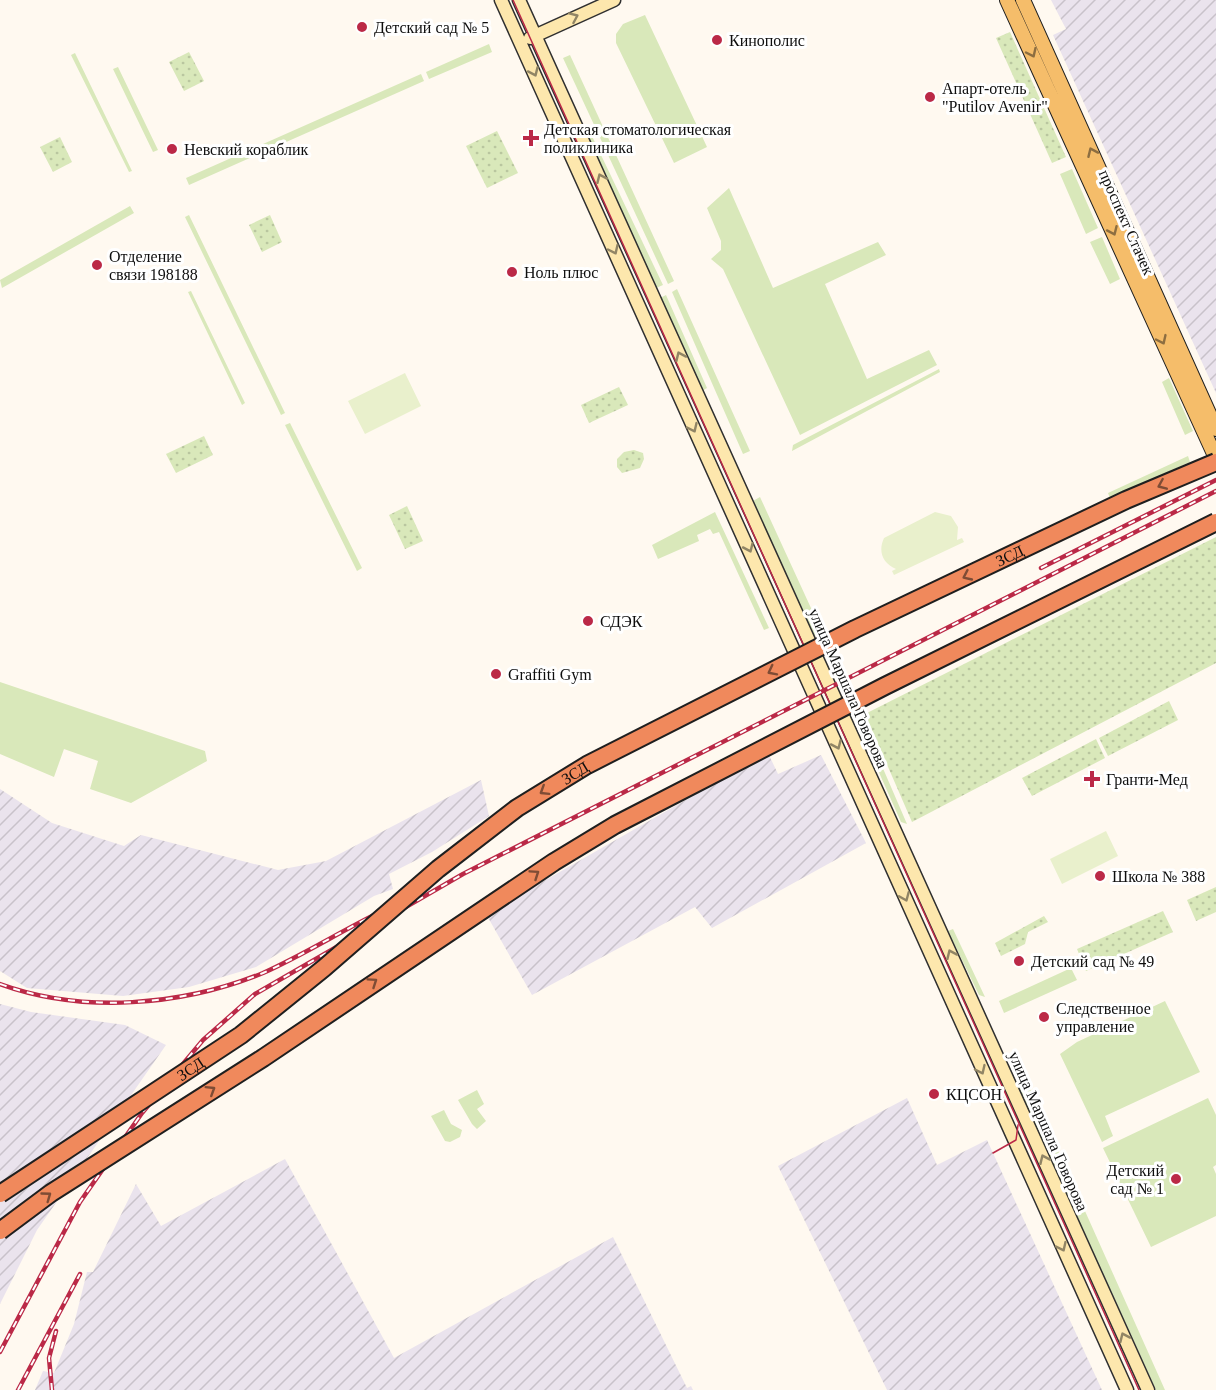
<svg xmlns="http://www.w3.org/2000/svg" width="1216" height="1390" font-family="Georgia,serif">
	<style>
		.industrial { fill: url(#industrial-furrows) }
		.grass { fill: #d9e8ba }
		.park { fill: url(#park-dots) }
		.pitch { fill: #e9f0cc }
		.lines { fill: none; stroke-linecap: round; stroke-linejoin: round }
		.secondary-casing { stroke: #303030; stroke-width: 15 }
		.primary-casing { stroke: #1f1f1f; stroke-width: 16 }
		.secondary { stroke: #fde7ad; stroke-width: 12 }
		.primary { stroke: #f5bd6a; stroke-width: 14 }
		.tram { stroke: #bb2947; stroke-width: 1.5 }
		.rail-casing { stroke: #bb2947; stroke-width: 4.5 }
		.rail { stroke: #fff; stroke-width: 2; stroke-dasharray: 7; stroke-linecap: butt }
		.highway-bridge-casing { stroke: #1f1f1f; stroke-width: 20; stroke-linecap: butt }
		.highway-bridge { stroke: #f0895c; stroke-width: 16 }
		.oneway { stroke: #918565 }
		.oneway2 { stroke: #8d6e41 }
		.oneway3 { stroke: #7f4c35 }
		.poi-dot { fill: #bb2947; stroke: #fff; stroke-width: 2 }
		.labels { text-anchor: middle; stroke-width: 6; stroke-linejoin: round; paint-order: stroke }
		.poi-label { font-size: 16px; fill: #0e0e0e; stroke: #fff; text-anchor: start }
		.street-label { font-size: 16px; fill: #0e0e0e; stroke: #fff }
	</style>
	<defs>
		<pattern id="industrial-furrows" width="10" height="10" patternUnits="userSpaceOnUse" patternTransform="scale(1.5)"><rect width="10" height="10" fill="#eae3ed"/><path d="M-1 1l2-2M0 10L10 0M9 11l2-2" fill="none" stroke="#c8c2ca"/></pattern>
		<pattern id="park-dots" width="8" height="8" patternUnits="userSpaceOnUse" patternTransform="scale(1.5)"><rect width="8" height="8" fill="#d9e8ba"/><path d="M2 2h.1M6 6h.1" fill="none" stroke="#b9c69f" stroke-width="1.8" stroke-linecap="round"/></pattern>
	</defs>
	<rect width="100%" height="100%" fill="#fff9f0"/>
	<path class="industrial" d="M 1051,0 L 1216,0 L 1216,393 L 1053,35 L 1066,29 Z
		M 768,753 L 778,774 L 821,755 L 866,843 L 712,928 L 695,907 L 532,995 L 486,914 Z
		M 481,780 L 489,816 L 432,852 L 389,874 L 393,889 L 374,896 L 256,967 L 189,987 L 123,996 L 27,988 L 0,971 L 0,789 L 52,823 L 124,846 L 141,835 L 278,870 L 326,861 Z
		M 0,1004 L 31,1012 L 125,1025 L 166,1045 L 37,1230 L 0,1304 Z
		M 907,1098 L 937,1165 L 987,1140 L 1102,1390 L 887,1390 L 778,1166 Z
		M 285,1159 L 394,1358 L 613,1237 L 687,1388 L 691,1386 L 693,1390 L 35,1390 L 43,1371 L 54,1373 L 74,1324 L 87,1272 L 93,1272 L 136,1184 L 161,1226 Z"/>
	<path class="grass" d="M 645,15 L 707,147 L 674,163 L 616,43 L 616,34 L 623,24 Z
		M 489,44 L 492,52 L 429,79 L 426,72 Z
		M 75,53 L 132,171 L 129,172 L 71,55 Z
		M 570,55 L 674,281 L 668,284 L 563,58 Z
		M 118,67 L 158,150 L 153,152 L 113,69 Z
		M 421,74 L 424,81 L 189,185 L 186,178 Z
		M 591,134 L 663,285 L 656,288 L 586,137 Z
		M 1072,169 L 1098,228 L 1086,234 L 1060,174 Z
		M 729,188 L 773,288 L 878,242 L 886,255 L 825,284 L 867,379 L 929,350 L 937,365 L 800,435 L 723,269 L 711,259 L 721,250 L 721,241 L 707,208 Z
		M 130,206 L 134,213 L 2,288 L 0,280 Z
		M 189,215 L 285,413 L 281,415 L 185,217 Z
		M 1102,237 L 1120,279 L 1110,284 L 1090,242 Z
		M 677,289 L 750,451 L 743,454 L 672,292 Z
		M 191,291 L 245,403 L 242,405 L 188,292 Z
		M 666,295 L 707,388 L 702,391 L 660,298 Z
		M 939,369 L 940,372 L 792,451 L 793,445 Z
		M 1169,378 L 1193,431 L 1185,435 L 1162,382 Z
		M 290,423 L 362,568 L 357,571 L 285,425 Z
		M 1188,456 L 1190,462 L 1110,498 L 1108,493 Z
		M 760,497 L 822,632 L 814,636 L 753,501 Z
		M 715,512 L 769,628 L 764,630 L 719,532 L 713,534 L 710,529 L 697,535 L 699,541 L 658,559 L 652,545 Z
		M 0,682 L 205,751 L 207,761 L 131,803 L 90,789 L 98,761 L 64,749 L 54,777 L 0,754 Z
		M 861,732 L 869,736 L 907,824 L 901,822 Z
		M 953,929 L 985,997 L 979,995 L 948,931 Z
		M 1071,968 L 1077,980 L 1004,1013 L 999,1001 Z
		M 1165,1001 L 1200,1072 L 1105,1116 L 1113,1136 L 1102,1142 L 1060,1054 L 1077,1042 Z
		M 1026,1079 L 1165,1390 L 1156,1390 L 1017,1084 Z
		M 477,1090 L 484,1104 L 477,1109 L 486,1121 L 477,1129 L 472,1124 L 458,1100 Z
		M 1208,1098 L 1216,1115 L 1216,1165 L 1213,1167 L 1216,1174 L 1216,1216 L 1151,1247 L 1103,1148 Z
		M 444,1110 L 451,1124 L 462,1130 L 460,1137 L 450,1142 L 445,1141 L 431,1116 Z"/>
	<path class="park" d="M 1010,32 L 1066,157 L 1052,163 L 996,38 Z
		M 189,52 L 204,81 L 184,91 L 169,62 Z
		M 497,131 L 518,173 L 487,188 L 466,146 Z
		M 60,137 L 72,162 L 53,172 L 40,147 Z
		M 270,215 L 282,242 L 262,252 L 249,225 Z
		M 619,387 L 628,405 L 589,423 L 581,405 Z
		M 204,436 L 213,455 L 176,473 L 166,454 Z
		M 634,450 L 643,453 L 644,459 L 640,468 L 622,473 L 617,467 L 617,459 L 624,452 Z
		M 407,506 L 423,541 L 405,549 L 389,515 Z
		M 1216,537 L 1216,663 L 912,822 L 865,714 Z
		M 1169,701 L 1178,720 L 1108,756 L 1099,738 Z
		M 1096,739 L 1105,758 L 1032,796 L 1022,778 Z
		M 1216,887 L 1216,912 L 1196,921 L 1187,900 Z
		M 1163,911 L 1173,932 L 1086,971 L 1077,949 Z
		M 1044,916 L 1048,922 L 1028,932 L 1025,944 L 1001,956 L 995,943 Z"/>
	<path class="pitch" d="M 405,373 L 421,406 L 365,434 L 348,401 Z
		M 935,512 L 951,516 L 958,527 L 957,540 L 962,538 L 964,542 L 894,575 L 892,571 L 896,569 C 882,563 878,551 884,538 Z
		M 1106,831 L 1118,856 L 1062,884 L 1050,859 Z"/>
	<g class="lines">
		<g class="secondary-casing">
			<path id="secondary" d="M 501,0 C 713,462 916,928 1127,1390
				M 519,0 L 1148,1390
				M 530,38 L 614,0"/>
		</g>
		<g class="primary-casing">
			<path id="primary" d="M 1007,0 L 1216,458
				M 1023,0 L 1216,429"/>
		</g>
		<use href="#secondary" class="secondary"/>
		<use href="#primary" class="primary"/>
		<path class="tram" d="M 513,0 L 1139,1390
			M 993,1153 L 1016,1140 L 1018,1125"/>
		<g class="rail-casing">
			<path id="rail" d="M 1041,568 L 1216,480
				M 0,984 C 83,1014 182,1006 263,973 C 301,956 338,933 376,914
				M 0,1352 L 80,1202 L 142,1113 L 203,1040 L 255,994 L 463,874 L 1216,491
				M 18,1390 L 80,1274
				M 52,1390 L 49,1358 L 56,1331"/>
		</g>
		<use href="#rail" class="rail"/>
		<g class="highway-bridge-casing">
			<g id="highway-bridge">
				<path id="s1" d="M 0,1194 L 241,1035 L 324,968 L 438,869 L 517,808 L 587,765 L 855,629 L 1126,500 L 1216,462"/>
				<path d="M 0,1231 L 51,1193 L 263,1058 L 554,862 L 615,825 L 885,686 L 1216,522"/>
			</g>
		</g>
		<use href="#highway-bridge" class="highway-bridge"/>
	</g>
	<defs><path id="oneway-chevron" d="M-2-3.5L2.5 0L-2 3.5" fill="none" stroke-width="1.6" stroke-linecap="round" stroke-linejoin="round" transform="scale(1.5)"/></defs>
	<g class="oneway">
		<use href="#oneway-chevron" transform="translate(574 17) rotate(-24)"/>
		<use href="#oneway-chevron" transform="translate(534 72) rotate(66)"/>
		<use href="#oneway-chevron" transform="translate(601 178) rotate(-114)"/>
		<use href="#oneway-chevron" transform="translate(614 250) rotate(65)"/>
		<use href="#oneway-chevron" transform="translate(680 356) rotate(-114)"/>
		<use href="#oneway-chevron" transform="translate(693 428) rotate(65)"/>
		<use href="#oneway-chevron" transform="translate(749 548) rotate(66)"/>
		<use href="#oneway-chevron" transform="translate(837 745) rotate(66)"/>
		<use href="#oneway-chevron" transform="translate(905 897) rotate(67)"/>
		<use href="#oneway-chevron" transform="translate(951 954) rotate(-114)"/>
		<use href="#oneway-chevron" transform="translate(981 1070) rotate(65)"/>
		<use href="#oneway-chevron" transform="translate(1044 1159) rotate(-114)"/>
		<use href="#oneway-chevron" transform="translate(1062 1247) rotate(65)"/>
		<use href="#oneway-chevron" transform="translate(1124 1337) rotate(-114)"/>
	</g>
	<g class="oneway2">
		<use href="#oneway-chevron" transform="translate(1032 53) rotate(65)"/>
		<use href="#oneway-chevron" transform="translate(1092 152) rotate(-114)"/>
		<use href="#oneway-chevron" transform="translate(1113 231) rotate(66)"/>
		<use href="#oneway-chevron" transform="translate(1162 340) rotate(65)"/>
	</g>
	<g class="oneway3">
		<use href="#oneway-chevron" transform="translate(1162 485) rotate(157)"/>
		<use href="#oneway-chevron" transform="translate(967 576) rotate(155)"/>
		<use href="#oneway-chevron" transform="translate(772 671) rotate(153)"/>
		<use href="#oneway-chevron" transform="translate(544 791) rotate(148)"/>
		<use href="#oneway-chevron" transform="translate(535 874) rotate(-34)"/>
		<use href="#oneway-chevron" transform="translate(373 982) rotate(-34)"/>
		<use href="#oneway-chevron" transform="translate(211 1090) rotate(-32)"/>
		<use href="#oneway-chevron" transform="translate(47 1196) rotate(-36)"/>
	</g>
	<g class="poi-dot">
		<circle cx="362" cy="27" r="6"/>
		<circle cx="717" cy="40" r="6"/>
		<circle cx="930" cy="97" r="6"/>
		<path d="M528 129h6v6h6v6h-6v6h-6v-6h-6v-6h6z"/>
		<circle cx="172" cy="149" r="6"/>
		<circle cx="97" cy="265" r="6"/>
		<circle cx="512" cy="272" r="6"/>
		<circle cx="588" cy="621" r="6"/>
		<circle cx="496" cy="674" r="6"/>
		<path d="M1089 770h6v6h6v6h-6v6h-6v-6h-6v-6h6z"/>
		<circle cx="1100" cy="876" r="6"/>
		<circle cx="1019" cy="961" r="6"/>
		<circle cx="1044" cy="1017" r="6"/>
		<circle cx="934" cy="1094" r="6"/>
		<circle cx="1176" cy="1179" r="6"/>
	</g>
	<g class="labels">
		<g class="poi-label">
			<text x="374" y="33">Детский сад № 5</text>
			<text x="729" y="46">Кинополис</text>
			<text x="942" y="94">Апарт-отель<tspan x="942" dy="18">"Putilov Avenir"</tspan></text>
			<text x="544" y="135">Детская стоматологическая<tspan x="544" dy="18">поликлиника</tspan></text>
			<text x="184" y="155">Невский кораблик</text>
			<text x="109" y="262">Отделение<tspan x="109" dy="18">связи 198188</tspan></text>
			<text x="524" y="278">Ноль плюс</text>
			<text x="600" y="627">СДЭК</text>
			<text x="508" y="680">Graffiti Gym</text>
			<text x="1106" y="785">Гранти-Мед</text>
			<text x="1112" y="882">Школа № 388</text>
			<text x="1031" y="967">Детский сад № 49</text>
			<text x="1056" y="1014">Следственное<tspan x="1056" dy="18">управление</tspan></text>
			<text x="946" y="1100">КЦСОН</text>
			<text x="1164" y="1176" text-anchor="end">Детский<tspan x="1164" dy="18">сад № 1</tspan></text>
		</g>
		<g class="street-label">
			<text transform="translate(1127 222) rotate(66)" y="6">проспект Стачек</text>
			<text dy="6" stroke="none"><textPath href="#s1" startOffset="1200">ЗСД</textPath></text>
			<text transform="translate(849 688) rotate(66)" y="6">улица Маршала Говорова</text>
			<text dy="6" stroke="none"><textPath href="#s1" startOffset="714">ЗСД</textPath></text>
			<text dy="6" stroke="none"><textPath href="#s1" startOffset="228">ЗСД</textPath></text>
			<text transform="translate(1049 1131) rotate(66)" y="6">улица Маршала Говорова</text>
		</g>
	</g>
</svg>
